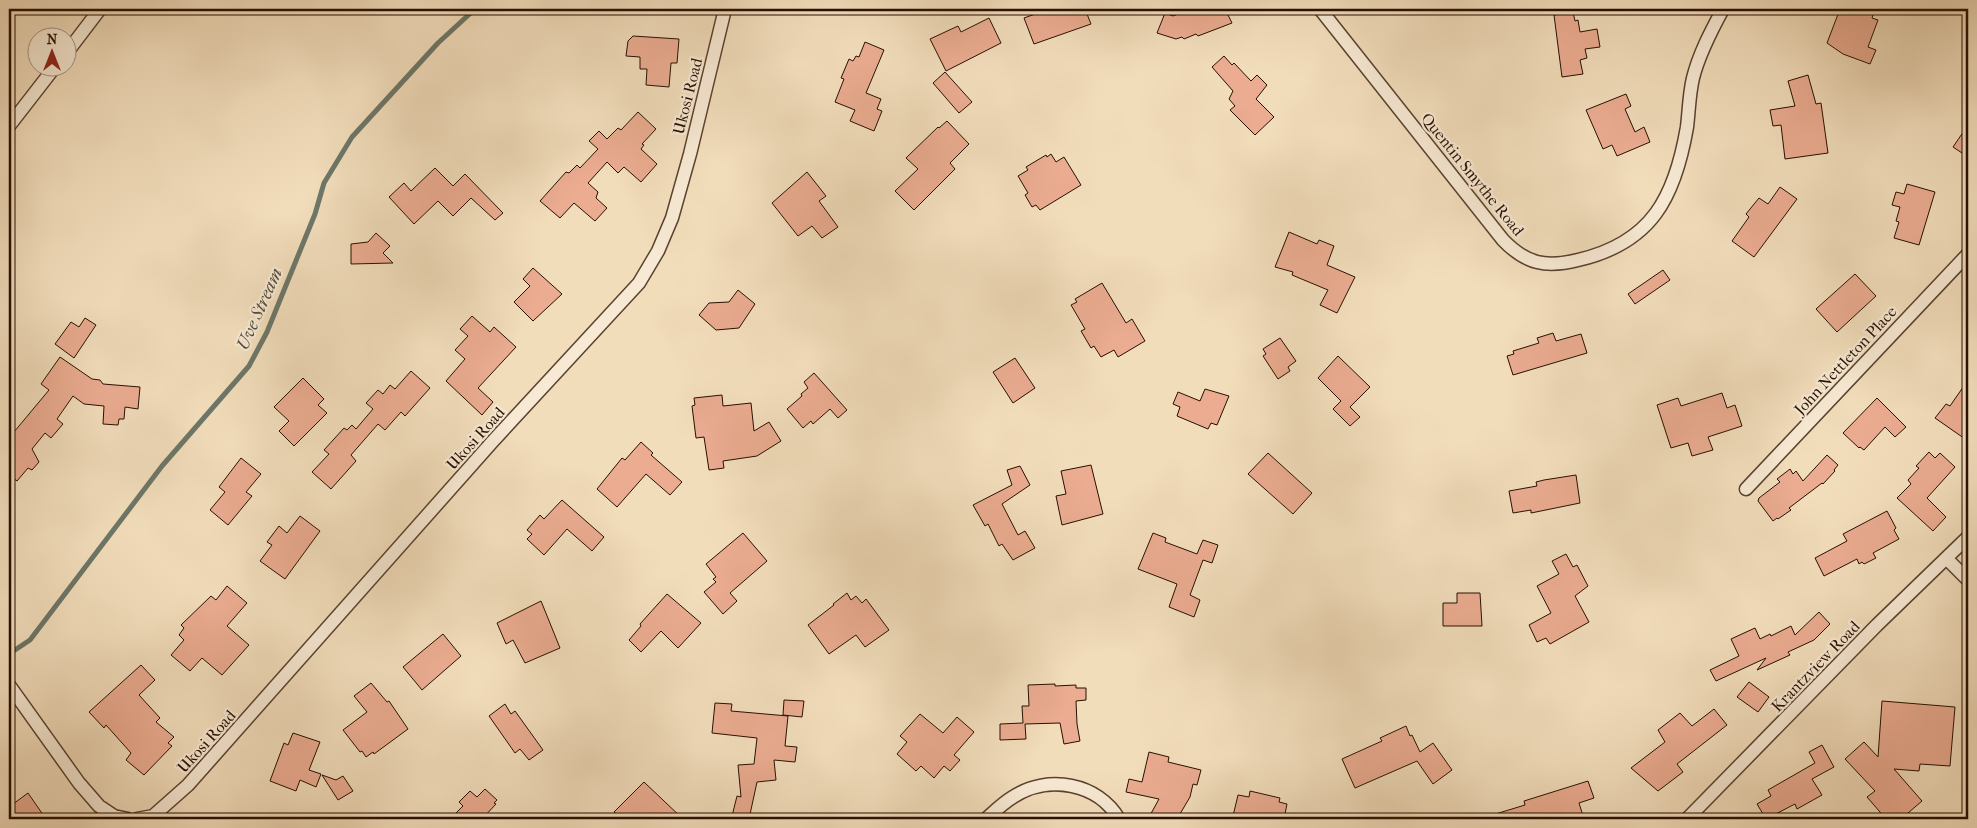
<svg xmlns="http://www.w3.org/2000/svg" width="1977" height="828" font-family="'IM FELL French Canon',serif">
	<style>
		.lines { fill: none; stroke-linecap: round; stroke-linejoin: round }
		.stream { stroke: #6d7768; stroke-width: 5 }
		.building { fill: #ebac91; stroke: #270f00 }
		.minor-casing { stroke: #5a422f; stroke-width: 15 }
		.minor { stroke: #f7e9d3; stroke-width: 12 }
		.labels { text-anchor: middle; stroke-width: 4.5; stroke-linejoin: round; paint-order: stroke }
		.street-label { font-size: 16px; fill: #270f00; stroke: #f7e9d3 }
		.water-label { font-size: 18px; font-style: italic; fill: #504c3d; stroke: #f7e9d3 }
	</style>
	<rect width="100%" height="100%" fill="#f2ddbb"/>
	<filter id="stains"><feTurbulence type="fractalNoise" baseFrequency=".004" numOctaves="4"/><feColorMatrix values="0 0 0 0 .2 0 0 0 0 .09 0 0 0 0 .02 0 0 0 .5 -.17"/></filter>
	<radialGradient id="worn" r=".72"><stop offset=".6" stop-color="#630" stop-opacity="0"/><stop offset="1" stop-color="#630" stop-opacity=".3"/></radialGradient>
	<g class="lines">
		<path class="stream" d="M 9,654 L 30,640 L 162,466 L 249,366 L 267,332 L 315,214 L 324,183 L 352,137 L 438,43 L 475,9"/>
	</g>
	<path class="building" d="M 1049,9 L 1085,9 L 1091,24 L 1034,44 L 1024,18 Z
		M 1191,9 L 1225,9 L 1232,23 L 1198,36 L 1196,34 L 1184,39 L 1182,37 L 1176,39 L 1157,33 L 1165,13 L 1173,16 Z
		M 1840,9 L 1875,9 L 1872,18 L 1878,20 L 1868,47 L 1876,50 L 1870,64 L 1843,54 L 1827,43 Z
		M 1573,12 L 1575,21 L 1578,20 L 1580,32 L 1597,29 L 1600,47 L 1585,49 L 1587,58 L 1580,60 L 1583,74 L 1562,77 L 1554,15 Z
		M 989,18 L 1001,43 L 946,71 L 930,39 L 958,26 L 961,32 Z
		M 633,36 L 679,39 L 677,63 L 671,63 L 669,87 L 646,85 L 647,69 L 640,69 L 640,57 L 626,56 L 628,41 Z
		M 865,42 L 884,50 L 866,93 L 881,99 L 877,109 L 882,111 L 874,131 L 850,121 L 855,110 L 835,102 L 844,79 L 841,78 L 849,59 L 853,61 L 856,56 L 859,57 Z
		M 1224,56 L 1232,65 L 1234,63 L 1251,81 L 1257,75 L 1267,85 L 1256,99 L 1274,117 L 1255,135 L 1230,110 L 1235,106 L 1229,99 L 1233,91 L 1212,67 Z
		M 945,72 L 972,102 L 959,113 L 933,83 Z
		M 1808,75 L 1816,104 L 1821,103 L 1828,153 L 1785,159 L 1781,125 L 1773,126 L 1770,110 L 1795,106 L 1788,81 Z
		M 1626,94 L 1631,106 L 1625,109 L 1635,132 L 1644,127 L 1650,142 L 1617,156 L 1612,145 L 1603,149 L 1586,110 Z
		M 638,112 L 656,129 L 642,144 L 644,145 L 641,149 L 657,164 L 641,182 L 624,167 L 618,173 L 607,162 L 588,183 L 598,192 L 596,198 L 607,208 L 595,221 L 574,203 L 560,218 L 540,201 L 566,172 L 569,173 L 577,165 L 580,168 L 598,149 L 589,141 L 599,131 L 607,139 L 618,128 L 621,130 Z
		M 947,121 L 969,144 L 950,163 L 955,169 L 914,210 L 895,191 L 918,169 L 906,158 L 938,127 L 939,128 Z
		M 1968,125 L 1968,157 L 1953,147 Z
		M 1051,154 L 1056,162 L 1064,157 L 1081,185 L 1040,210 L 1036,205 L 1032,207 L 1025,195 L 1028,193 L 1018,176 L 1028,170 L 1026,167 L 1046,155 L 1047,157 Z
		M 435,168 L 453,186 L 465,174 L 503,213 L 495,220 L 471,198 L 453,216 L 438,201 L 414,224 L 389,197 L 404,183 L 411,191 Z
		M 807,172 L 826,196 L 819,201 L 838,227 L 822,238 L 812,226 L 798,236 L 772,203 Z
		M 1907,184 L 1935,192 L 1919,245 L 1894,238 L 1899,222 L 1896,221 L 1900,207 L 1892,205 L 1896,192 L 1904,194 Z
		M 1780,187 L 1797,199 L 1754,257 L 1732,241 L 1749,217 L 1746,214 L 1759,198 L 1768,204 Z
		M 1289,232 L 1317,244 L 1319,240 L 1334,246 L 1327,265 L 1355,277 L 1337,313 L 1320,305 L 1328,290 L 1292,275 L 1293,272 L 1275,267 Z
		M 376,233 L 390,246 L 383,253 L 393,263 L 351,264 L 351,244 L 368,242 Z
		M 533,268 L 562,294 L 533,321 L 514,302 L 530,286 L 523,279 Z
		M 1663,270 L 1670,280 L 1635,304 L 1628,294 Z
		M 1855,274 L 1876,296 L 1837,332 L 1816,309 Z
		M 1102,283 L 1126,323 L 1132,319 L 1145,341 L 1118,357 L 1114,350 L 1101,357 L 1094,346 L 1091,348 L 1081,331 L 1085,329 L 1071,305 L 1077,302 L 1075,299 Z
		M 738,290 L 755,304 L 739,328 L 716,330 L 699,315 L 709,303 L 729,302 Z
		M 472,316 L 490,332 L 494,327 L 516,347 L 478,388 L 493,402 L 482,415 L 446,381 L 465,359 L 455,350 L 468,336 L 460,329 Z
		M 85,318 L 96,325 L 74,358 L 55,344 L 71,322 L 79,327 Z
		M 1553,333 L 1556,341 L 1581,334 L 1587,353 L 1513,375 L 1507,356 L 1514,354 L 1513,351 L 1539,343 L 1537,338 Z
		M 1280,338 L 1296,361 L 1288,367 L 1290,371 L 1278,379 L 1263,356 L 1266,354 L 1263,349 Z
		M 1338,356 L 1370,387 L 1350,407 L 1360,417 L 1350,426 L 1333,409 L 1341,401 L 1318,378 Z
		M 60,357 L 92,379 L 100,380 L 103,384 L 140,387 L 138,409 L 125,407 L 124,419 L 119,419 L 118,425 L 103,424 L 104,406 L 84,404 L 73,396 L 57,419 L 63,424 L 51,438 L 45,433 L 32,449 L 39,462 L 32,470 L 28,468 L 17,481 L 9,475 L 9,438 L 49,390 L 41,384 Z
		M 1015,358 L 1035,388 L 1013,403 L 993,372 Z
		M 411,371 L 430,388 L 405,416 L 401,412 L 385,430 L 378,424 L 351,455 L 356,461 L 331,489 L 312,472 L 329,454 L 324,450 L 344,428 L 347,430 L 352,425 L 356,429 L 373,409 L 366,403 L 378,390 L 383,394 L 390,385 L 395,389 Z
		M 814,373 L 847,410 L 838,418 L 830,409 L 813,424 L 811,421 L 803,428 L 787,409 L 802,396 L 801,394 L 808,388 L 804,382 Z
		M 303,378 L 324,399 L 318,405 L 327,413 L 294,446 L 279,431 L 289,421 L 274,407 Z
		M 1968,380 L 1968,441 L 1935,418 L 1946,404 L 1950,406 Z
		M 1205,389 L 1229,396 L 1217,425 L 1211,423 L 1208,429 L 1177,416 L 1180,407 L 1173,404 L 1178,392 L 1200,401 Z
		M 1722,393 L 1727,408 L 1735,405 L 1742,426 L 1708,437 L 1713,450 L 1692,456 L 1688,443 L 1671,448 L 1657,405 L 1678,398 L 1681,406 Z
		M 722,395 L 723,406 L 751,403 L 754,431 L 769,422 L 781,441 L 757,456 L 723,461 L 724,468 L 709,470 L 704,437 L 696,438 L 692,406 L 695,405 L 694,398 Z
		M 1877,398 L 1906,427 L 1895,437 L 1885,427 L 1864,450 L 1860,447 L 1859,448 L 1843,433 Z
		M 641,442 L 653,453 L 651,455 L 682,482 L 670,495 L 646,474 L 617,507 L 597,489 L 622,458 L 625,460 Z
		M 1929,452 L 1935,458 L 1940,453 L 1955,467 L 1927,498 L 1946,517 L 1933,531 L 1897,498 L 1911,484 L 1908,480 L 1919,468 L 1916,466 Z
		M 1268,453 L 1312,493 L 1293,514 L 1248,474 Z
		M 1827,455 L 1838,465 L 1834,470 L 1835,471 L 1823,484 L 1822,483 L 1789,508 L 1791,510 L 1778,519 L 1777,518 L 1773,521 L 1758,501 L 1759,498 L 1780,482 L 1777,479 L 1790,469 L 1793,474 L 1796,471 L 1803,481 Z
		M 241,458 L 261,474 L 246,492 L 252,496 L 228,525 L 210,510 L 225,492 L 219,487 Z
		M 1091,465 L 1103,514 L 1062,525 L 1056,496 L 1066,494 L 1061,471 Z
		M 1020,466 L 1030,485 L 1002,504 L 1018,535 L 1025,531 L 1035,548 L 1013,560 L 1002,544 L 999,546 L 988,524 L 985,526 L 973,505 L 1012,485 L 1007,470 Z
		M 1576,475 L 1580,503 L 1531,513 L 1531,510 L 1513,513 L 1509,491 L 1537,486 L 1536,482 L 1544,480 Z
		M 562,500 L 604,537 L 592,551 L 567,529 L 544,555 L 527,539 L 532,534 L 527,530 L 540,515 L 544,519 Z
		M 1887,511 L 1896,528 L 1894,530 L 1899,539 L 1873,553 L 1876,558 L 1864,564 L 1862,562 L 1859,564 L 1857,559 L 1824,576 L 1815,558 L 1847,541 L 1843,534 Z
		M 300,516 L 320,531 L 285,579 L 260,561 L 272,545 L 267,542 L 279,526 L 287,533 Z
		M 743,533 L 767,561 L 730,593 L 737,601 L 723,614 L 704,592 L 716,582 L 713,579 L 716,577 L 706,564 Z
		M 1153,533 L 1166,538 L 1165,542 L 1197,554 L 1203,540 L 1218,545 L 1212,563 L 1203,560 L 1190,595 L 1200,600 L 1194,617 L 1169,607 L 1177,584 L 1138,569 Z
		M 1566,554 L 1573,567 L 1577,565 L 1588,586 L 1575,596 L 1589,622 L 1550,644 L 1546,638 L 1537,642 L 1529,625 L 1551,613 L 1537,586 L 1559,574 L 1552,561 Z
		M 227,586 L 247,603 L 227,626 L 249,645 L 222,675 L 202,658 L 190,671 L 171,655 L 184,640 L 179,635 L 184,628 L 181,625 L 211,596 L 216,600 Z
		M 847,593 L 851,600 L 856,596 L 862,603 L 866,599 L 889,630 L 865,647 L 856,635 L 829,654 L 808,625 L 834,605 L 833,604 Z
		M 1457,593 L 1480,593 L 1482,626 L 1443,626 L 1443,603 L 1457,603 Z
		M 667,594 L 701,623 L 678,648 L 661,631 L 641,652 L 629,640 L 641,626 L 640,624 Z
		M 541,601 L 560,648 L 525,663 L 513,640 L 506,644 L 497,623 Z
		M 1819,612 L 1830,624 L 1814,640 L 1788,652 L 1790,655 L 1757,670 L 1766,658 L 1716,681 L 1710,670 L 1739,656 L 1731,639 L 1755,628 L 1760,639 L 1770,634 L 1771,636 L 1791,626 L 1795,635 Z
		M 443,634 L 461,656 L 422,690 L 403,667 Z
		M 141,665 L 155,680 L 139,695 L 160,718 L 156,722 L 174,737 L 168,743 L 172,746 L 144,775 L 126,760 L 131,753 L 106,725 L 104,728 L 89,712 Z
		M 1749,682 L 1769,697 L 1758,712 L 1737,697 Z
		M 371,683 L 387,702 L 389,701 L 408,729 L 374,754 L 373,752 L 366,757 L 362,751 L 360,752 L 343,730 L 367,712 L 354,696 Z
		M 1055,684 L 1055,686 L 1076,685 L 1076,688 L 1086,688 L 1086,700 L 1076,701 L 1077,724 L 1080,741 L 1064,744 L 1060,723 L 1025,724 L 1026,739 L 1000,740 L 1000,724 L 1023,723 L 1022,706 L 1029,706 L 1028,685 Z
		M 784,700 L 804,701 L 802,717 L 783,715 Z
		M 1882,701 L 1955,707 L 1950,766 L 1920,764 L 1919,771 L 1894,769 L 1922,801 L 1901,819 L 1886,819 L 1867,797 L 1875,791 L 1845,759 L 1864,742 L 1878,757 Z
		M 715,703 L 732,704 L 731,711 L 788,716 L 785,746 L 797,747 L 795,762 L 774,760 L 776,780 L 757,782 L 749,819 L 732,816 L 737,796 L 741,797 L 738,765 L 754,764 L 757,738 L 712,733 Z
		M 505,704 L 511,714 L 515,711 L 543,750 L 529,760 L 520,749 L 515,753 L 489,716 Z
		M 1714,709 L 1727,725 L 1677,764 L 1683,772 L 1658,791 L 1631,768 L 1665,742 L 1658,730 L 1680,713 L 1692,726 Z
		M 920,714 L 943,733 L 957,717 L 974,732 L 954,755 L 960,760 L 950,771 L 944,766 L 934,778 L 921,766 L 916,771 L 897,754 L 907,742 L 900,736 Z
		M 1406,726 L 1410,736 L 1412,735 L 1420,752 L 1433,743 L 1452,770 L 1433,784 L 1417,761 L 1355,788 L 1342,759 L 1382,741 L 1380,738 Z
		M 293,733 L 320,742 L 309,770 L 321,774 L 316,787 L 300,780 L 296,791 L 270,781 L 284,743 L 288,745 Z
		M 1822,745 L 1834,767 L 1812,779 L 1822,795 L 1797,809 L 1795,804 L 1766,819 L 1757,804 L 1771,796 L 1768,790 L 1815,763 L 1809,752 Z
		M 1149,752 L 1169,757 L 1168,762 L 1201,770 L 1197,785 L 1193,784 L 1190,797 L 1177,819 L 1148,819 L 1159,799 L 1126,792 L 1129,779 L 1142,782 Z
		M 322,775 L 336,780 L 343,776 L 353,791 L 338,800 Z
		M 1588,781 L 1594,798 L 1579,803 L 1584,819 L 1490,819 L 1489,816 L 1525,805 L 1524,801 Z
		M 644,782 L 683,819 L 622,819 L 614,812 Z
		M 485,789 L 497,800 L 494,803 L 496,804 L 482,819 L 450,819 L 463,806 L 459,802 L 470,791 L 477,797 Z
		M 1250,791 L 1280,798 L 1279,802 L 1287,804 L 1284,819 L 1248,819 L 1233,816 L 1238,795 L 1249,797 Z
		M 28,793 L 46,819 L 9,819 L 9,807 Z"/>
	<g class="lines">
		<g class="minor-casing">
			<path id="minor" d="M 1320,9 L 1503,240 C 1526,264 1546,268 1578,260 C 1652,243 1675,197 1687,127 C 1689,111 1689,95 1693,78 C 1699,54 1711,31 1723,9
				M 68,51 L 100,9
				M 9,126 L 54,68
				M 1746,489 L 1968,254
				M 1947,559 L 1968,580
				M 9,685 L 79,783 L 99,806 L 114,816 L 128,819
				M 137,819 L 153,816 L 188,785 L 493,441 L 639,283 L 658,251 L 672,218 L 690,154 L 725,9
				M 986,819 C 995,811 1003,803 1013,797 C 1048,774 1098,783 1119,819
				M 1687,819 L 1877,625 L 1968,537"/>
		</g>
		<use href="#minor" class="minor"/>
	</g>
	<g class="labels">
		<g class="street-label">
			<text transform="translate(687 96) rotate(-76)" y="6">Ukosi Road</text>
			<text transform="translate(1473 174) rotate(51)" y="6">Quentin Smythe Road</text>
			<text transform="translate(1845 360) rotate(-47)" y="6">John Nettleton Place</text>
			<text transform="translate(475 438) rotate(-48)" y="6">Ukosi Road</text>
			<text transform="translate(1815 666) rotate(-46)" y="6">Krantzview Road</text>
			<text transform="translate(206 741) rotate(-48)" y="6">Ukosi Road</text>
		</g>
		<g class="water-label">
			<text transform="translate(259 309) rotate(-66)" y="6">Uve Stream</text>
		</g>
	</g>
	<rect width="1977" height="828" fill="none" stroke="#f2ddbb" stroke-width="30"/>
	<rect x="10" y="10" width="1957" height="808" fill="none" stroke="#270f00" stroke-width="2.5"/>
	<rect x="15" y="15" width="1947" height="798" fill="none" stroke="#270f00"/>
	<g transform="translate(52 52)"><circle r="24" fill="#f7e9d3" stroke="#a4927f"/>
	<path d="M0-4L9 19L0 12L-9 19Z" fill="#8f2418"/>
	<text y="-8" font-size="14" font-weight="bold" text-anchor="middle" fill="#270f00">N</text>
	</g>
	<rect width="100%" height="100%" filter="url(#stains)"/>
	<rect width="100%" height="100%" fill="url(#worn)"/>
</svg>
